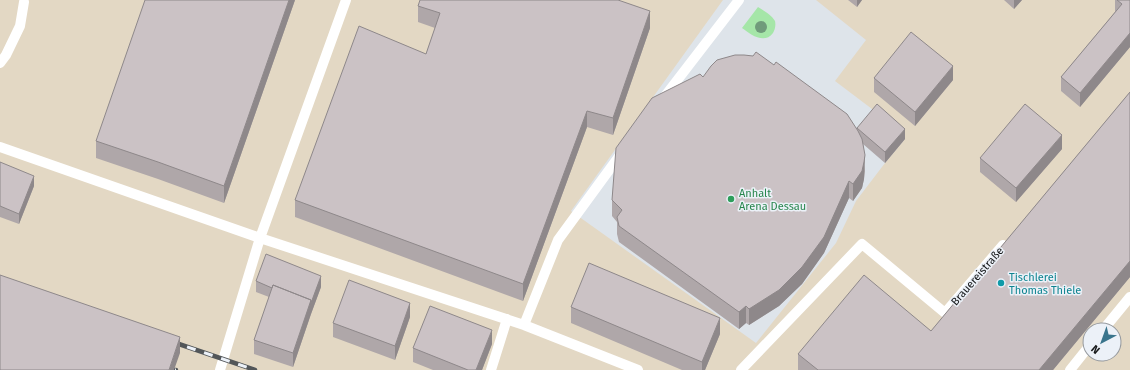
<svg xmlns="http://www.w3.org/2000/svg" width="1130" height="370" font-family="'Fira Sans',sans-serif">
	<style>
		.industrial { fill: #e3d8c4; fill-rule: evenodd }
		.green { fill: #a5e6a8 }
		.lines { fill: none; stroke-linecap: round; stroke-linejoin: round }
		.lane { stroke: #fff; stroke-width: 10 }
		.rail-casing { stroke: #525659; stroke-width: 4.5 }
		.rail { stroke: #ecf1f8; stroke-width: 3; stroke-dasharray: 9; stroke-linecap: butt }
		.tree { fill: #709b7b }
		.wall { fill: #afa7a9 }
		.shaded-wall { fill: #8e888a }
		.building { fill: #cbc2c5; stroke: #8e888a }
		.leisure-dot { fill: #2e9e5b; stroke: #ecf1f8; stroke-width: 1.5 }
		.culture-dot { fill: #0f9aa8; stroke: #ecf1f8; stroke-width: 1.5 }
		.labels { text-anchor: middle; stroke-width: 3; stroke-linejoin: round; paint-order: stroke }
		.leisure-label { font-size: 11px; fill: #27864d; stroke: #ecf1f8; text-anchor: start }
		.street-label { font-size: 11px; fill: #16181a; stroke: #ecf1f8 }
		.culture-label { font-size: 11px; fill: #0d838f; stroke: #ecf1f8; text-anchor: start }
	</style>
	<rect width="100%" height="100%" fill="#dee4ea"/>
	<path class="industrial" d="M 0,0 L 723,0 L 571,211 L 756,343 L 836,243 L 856,201 L 885,163 L 905,139 L 877,115 L 872,109 L 835,81 L 866,40 L 816,0 L 1130,0 L 1130,370 L 0,370 ZM 1090,330 L 1114,330 L 1114,354 L 1090,354 Z"/>
	<path class="green" d="M 758,7 C 763,10 772,15 775,21 C 776,25 775,30 773,33 C 764,45 750,34 742,28 Z"/>
	<g class="lines">
		<path class="lane" d="M 0,63 L 6,55 L 20,26 L 24,2
			M 662,100 L 739,0
			M 0,147 L 260,238 L 524,325 L 638,370
			M 524,325 L 558,240 L 623,151
			M 1103,330 L 1130,297
			M 220,370 L 260,238 L 346,0
			M 491,370 L 507,319
			M 741,370 L 862,244 L 945,313 L 1003,245
			M 1070,370 L 1090,345"/>
		<g class="rail-casing">
			<path id="rail" d="M 170,341 L 255,370
				M 175,370 L 176,370"/>
		</g>
		<use href="#rail" class="rail"/>
	</g>
	<circle class="tree" cx="761" cy="27" r="6"/>
	<path class="wall" d="M 295,0 L 224,203 L 158,179 L 96,158 L 96,141 Z
		M 848,0 L 862,0 L 857,7 Z
		M 1004,0 L 1022,0 L 1014,9 Z
		M 1115,0 L 1130,0 L 1130,47 L 1080,107 L 1061,91 L 1061,77 L 1115,12 Z
		M 418,6 L 650,28 L 613,135 L 587,127 L 523,301 L 295,217 L 295,200 L 426,54 L 435,28 L 418,22 Z
		M 703,77 L 857,128 L 905,139 L 885,163 L 863,144 L 865,171 L 864,179 L 862,188 L 853,201 L 849,198 L 824,253 L 802,284 L 779,306 L 749,325 L 746,323 L 739,329 L 619,242 L 617,234 L 617,222 L 612,216 L 612,200 Z
		M 874,78 L 953,80 L 915,126 L 874,92 Z
		M 1130,92 L 1130,277 L 1053,370 L 798,370 L 798,354 L 931,331 Z
		M 1062,149 L 1016,202 L 980,172 L 980,158 Z
		M 0,162 L 34,186 L 19,224 L 0,217 Z
		M 256,281 L 321,287 L 311,314 L 293,367 L 254,354 L 254,340 L 269,297 L 256,292 Z
		M 571,307 L 720,334 L 705,370 L 682,370 L 571,323 Z
		M 410,317 L 395,360 L 333,337 L 333,323 Z
		M 492,344 L 482,370 L 433,370 L 413,362 L 413,348 Z"/>
	<path class="shaded-wall" d="M 289,0 L 295,0 L 224,203 L 224,186 Z
		M 857,0 L 862,0 L 857,7 Z
		M 1014,0 L 1022,0 L 1014,9 Z
		M 650,11 L 650,28 L 613,135 L 613,118 Z
		M 1130,33 L 1130,47 L 1080,107 L 1080,93 Z
		M 953,66 L 953,80 L 915,126 L 915,112 Z
		M 587,111 L 587,127 L 523,301 L 523,284 Z
		M 905,129 L 905,139 L 885,163 L 885,152 Z
		M 1062,135 L 1062,149 L 1016,202 L 1016,188 Z
		M 865,155 L 864,179 L 862,188 L 853,201 L 853,184 Z
		M 34,176 L 34,186 L 19,224 L 19,214 Z
		M 849,181 L 849,198 L 824,253 L 802,284 L 779,306 L 749,325 L 749,309 Z
		M 1130,261 L 1130,277 L 1053,370 L 1039,370 Z
		M 321,276 L 321,287 L 311,314 L 293,367 L 293,353 L 311,300 Z
		M 410,303 L 410,317 L 395,360 L 395,346 Z
		M 746,306 L 746,323 L 739,329 L 739,312 Z
		M 720,318 L 720,334 L 705,370 L 702,370 L 702,362 Z
		M 492,330 L 492,344 L 482,370 L 476,370 Z
		M 180,337 L 180,353 L 174,370 L 169,370 Z"/>
	<path class="building" d="M 145,0 L 289,0 L 224,186 L 158,162 L 96,141 Z
		M 420,0 L 618,0 L 650,11 L 613,118 L 587,111 L 523,284 L 295,200 L 359,26 L 426,54 L 440,13 L 418,6 Z
		M 1117,0 L 1130,0 L 1130,33 L 1080,93 L 1061,77 L 1122,4 Z
		M 911,32 L 953,66 L 915,112 L 874,78 Z
		M 756,52 L 774,65 L 776,62 L 847,114 L 858,131 L 862,139 L 865,155 L 864,162 L 862,171 L 853,184 L 849,181 L 824,237 L 802,267 L 779,290 L 749,309 L 746,306 L 739,312 L 619,226 L 617,217 L 622,210 L 612,200 L 616,148 L 652,98 L 700,74 L 703,77 L 711,66 L 717,60 L 735,55 L 744,55 L 753,56 Z
		M 1130,92 L 1130,261 L 1039,370 L 818,370 L 798,354 L 864,275 L 931,331 Z
		M 877,104 L 905,129 L 885,152 L 857,128 Z
		M 1025,104 L 1062,135 L 1016,188 L 980,158 Z
		M 0,162 L 34,176 L 19,214 L 0,206 Z
		M 266,254 L 321,276 L 311,303 L 311,300 L 273,285 L 272,288 L 256,281 Z
		M 589,263 L 720,318 L 702,362 L 571,307 Z
		M 0,275 L 180,337 L 169,370 L 0,370 Z
		M 349,280 L 410,303 L 395,346 L 333,323 Z
		M 273,285 L 311,300 L 293,353 L 254,340 Z
		M 430,306 L 492,330 L 476,370 L 468,370 L 413,348 Z"/>
	<circle class="leisure-dot" cx="731" cy="199" r="4"/>
	<circle class="culture-dot" cx="1001" cy="283" r="4"/>
	<g class="labels">
		<g class="leisure-label">
			<text x="739" y="197">Anhalt<tspan x="739" dy="13">Arena Dessau</tspan></text>
		</g>
		<g class="street-label">
			<text transform="translate(977 276) rotate(-49)" y="4">Brauereistraße</text>
		</g>
		<g class="culture-label">
			<text x="1009" y="281">Tischlerei<tspan x="1009" dy="13">Thomas Thiele</tspan></text>
		</g>
	</g>
	<g transform="translate(1102 342) rotate(221)"><circle r="19" fill="#ecf1f8" stroke="#969a9f"/>
	<path d="M0-3L7 15L0 10L-7 15Z" fill="#39748c"/>
	<text y="-6" font-size="11" font-weight="bold" text-anchor="middle" fill="#16181a">N</text>
	</g>
</svg>
